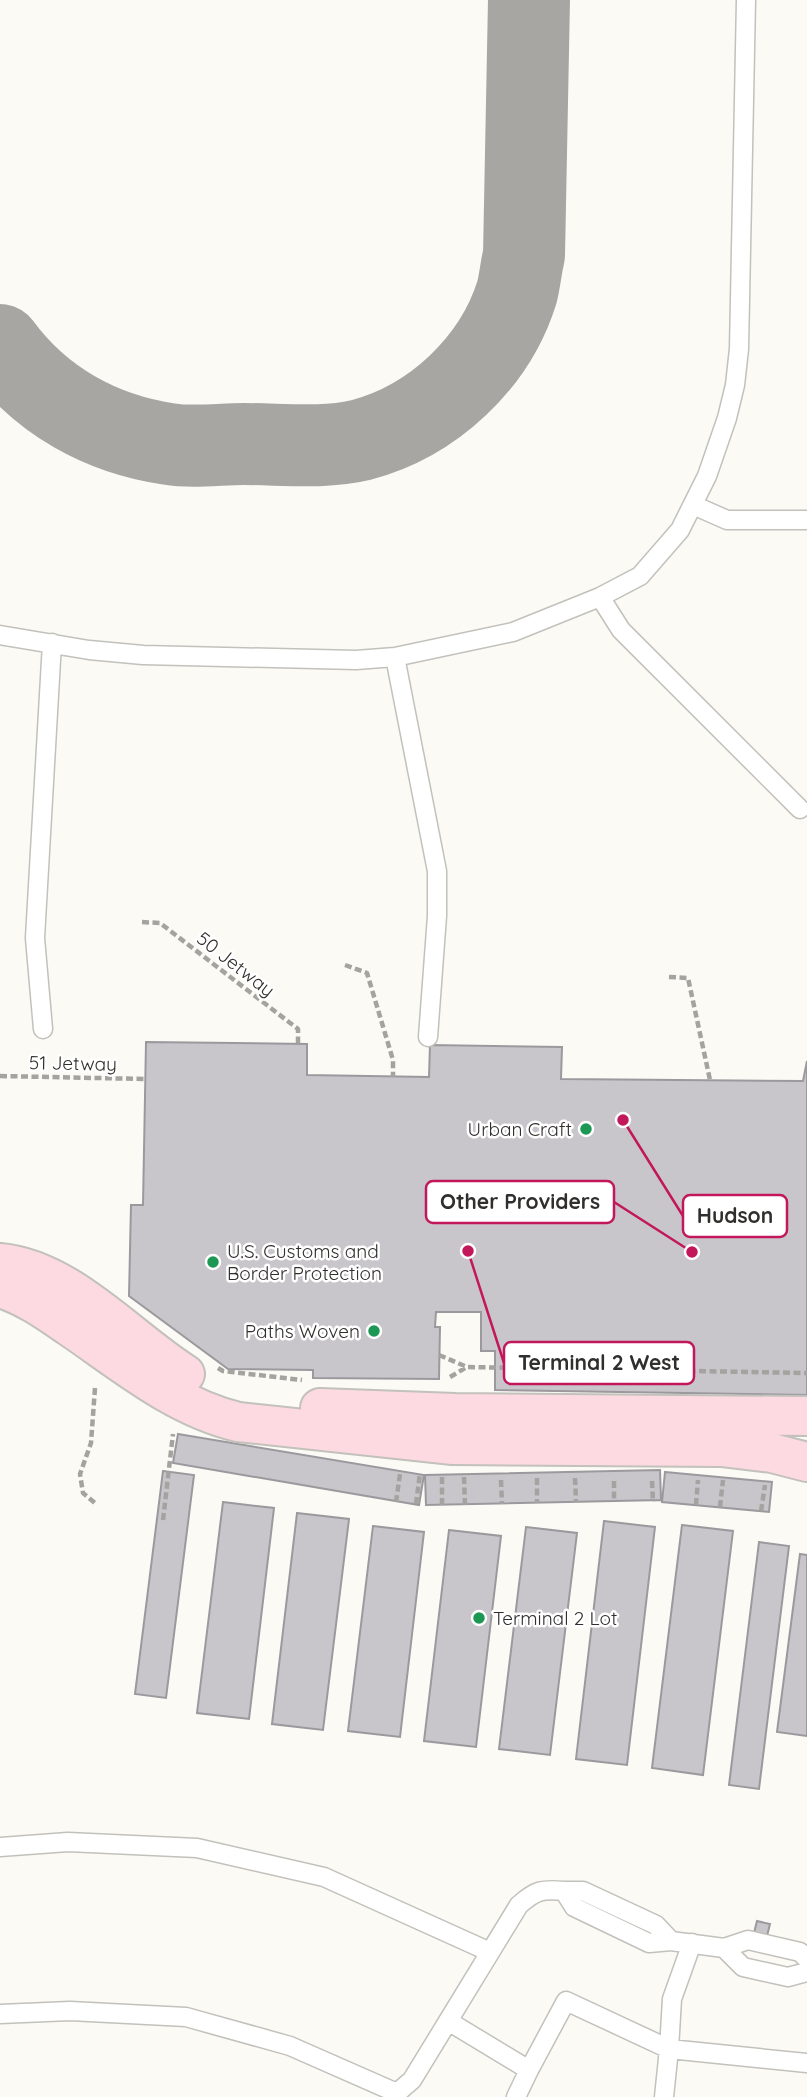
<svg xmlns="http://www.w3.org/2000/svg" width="807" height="2097" font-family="Quicksand,sans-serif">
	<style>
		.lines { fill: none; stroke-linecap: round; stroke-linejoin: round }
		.taxiway { stroke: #a8a6a2; stroke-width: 82 }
		.building { fill: #c9c6cb; stroke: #9b999d; stroke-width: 2 }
		.service-casing { stroke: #c2c1bb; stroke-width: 21 }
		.secondary-casing { stroke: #c2c1bb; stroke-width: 42 }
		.path { stroke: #a4a3a0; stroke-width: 4.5; stroke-dasharray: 7 3.5; stroke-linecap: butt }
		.service { stroke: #fff; stroke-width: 18 }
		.secondary { stroke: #fddae1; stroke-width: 38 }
		.poi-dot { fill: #1d9754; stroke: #fff; stroke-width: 2.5 }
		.labels { text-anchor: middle; stroke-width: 5; stroke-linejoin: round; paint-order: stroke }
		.street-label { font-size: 19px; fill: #302f2d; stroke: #fff }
		.poi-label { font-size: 19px; fill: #302f2d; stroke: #fff; text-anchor: end }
		.leader { fill: none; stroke: #c2185b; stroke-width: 2.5 }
		.callout-dot { fill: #c2185b; stroke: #fff; stroke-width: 2.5 }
		.callout { fill: #fff; stroke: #c2185b; stroke-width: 2.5 }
		.callout-label { font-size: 21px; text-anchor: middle; font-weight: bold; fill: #302f2d }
	</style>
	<rect width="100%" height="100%" fill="#fbfaf5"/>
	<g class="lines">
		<path class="taxiway" d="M 0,345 C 41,401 101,434 169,444 C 193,448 220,444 244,444 C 282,444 324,449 361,440 C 433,421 495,363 517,292 C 520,280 521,267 524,255 L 529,0"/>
	</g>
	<path class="building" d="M 146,1042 L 307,1044 L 307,1075 L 429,1077 L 430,1045 L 562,1047 L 561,1079 L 803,1081 L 807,1061 L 807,1395 L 495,1390 L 495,1351 L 481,1351 L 481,1312 L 436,1312 L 435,1327 L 440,1327 L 439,1379 L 313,1378 L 313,1370 L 228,1369 L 129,1296 L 131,1205 L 143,1205 Z
		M 178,1434 L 424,1475 L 419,1505 L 173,1463 Z
		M 660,1470 L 661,1500 L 426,1505 L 425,1475 Z
		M 163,1471 L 194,1475 L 166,1698 L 135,1694 Z
		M 665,1472 L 772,1482 L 769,1512 L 662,1502 Z
		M 223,1502 L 274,1508 L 249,1719 L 197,1713 Z
		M 297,1513 L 349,1519 L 323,1730 L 272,1724 Z
		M 604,1521 L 655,1527 L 627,1765 L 576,1759 Z
		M 682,1525 L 733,1531 L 703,1775 L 652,1768 Z
		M 373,1526 L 424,1532 L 400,1737 L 348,1731 Z
		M 526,1527 L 577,1533 L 550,1755 L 499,1749 Z
		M 449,1530 L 501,1536 L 476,1747 L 424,1741 Z
		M 759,1542 L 789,1546 L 759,1789 L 729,1785 Z
		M 800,1554 L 807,1555 L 807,1736 L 777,1732 Z
		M 757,1921 L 770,1924 L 767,1936 L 754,1933 Z"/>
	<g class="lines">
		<g class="service-casing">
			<path id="service" d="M 693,505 L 727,520 L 807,520
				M 600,597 L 621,630 L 800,809
				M 0,635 L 89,650 L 143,655 L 356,660 L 395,657 L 513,632 L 600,597 L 640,576 L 680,530 L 707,476 L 727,418 L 735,385 L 739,349 L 746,0
				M 395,657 L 437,871 L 437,916 L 428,1037
				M 43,1029 L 35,938 L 52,643
				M 0,1847 L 68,1842 L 197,1848 L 324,1877 L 490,1952
				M 671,1941 L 656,1925 L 583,1891 L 564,1891 L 574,1907 L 649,1943 L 671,1941 L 724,1948
				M 807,1959 L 800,1952 L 748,1940 L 724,1948 L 743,1967 L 788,1977 L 807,1972
				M 0,2014 L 70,2011 L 186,2017 L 290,2046 L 397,2093 L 412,2080 L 519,1905 C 536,1890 542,1889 564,1891
				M 448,2021 L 529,2070 L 516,2097
				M 529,2070 L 566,2001 L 669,2049 L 672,1999 L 692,1943
				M 664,2097 L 669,2049 L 807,2063"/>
		</g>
		<g class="secondary-casing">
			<path id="secondary" d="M 0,1263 C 69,1269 129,1339 185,1374
				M 0,1288 C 26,1296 48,1312 70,1327 C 123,1363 175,1407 238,1422 L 453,1445 L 721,1447 L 772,1453 L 807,1462
				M 320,1408 L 455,1413 L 807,1416"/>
		</g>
		<path class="path" d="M 142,922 L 160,923 L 298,1029 L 298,1044
			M 345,965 L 367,973 L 393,1060 L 393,1077
			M 669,977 L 688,978 L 710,1080
			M 0,1076 L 145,1079
			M 439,1355 L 467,1367 L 807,1373
			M 218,1368 L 223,1371 L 302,1380
			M 450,1377 L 467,1367
			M 95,1388 L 91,1443 L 80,1474 L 83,1493 L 96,1504
			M 442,1477 L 442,1505
			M 464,1477 L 465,1505
			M 537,1478 L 537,1503
			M 575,1478 L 576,1502
			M 501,1480 L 502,1504
			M 614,1481 L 614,1502
			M 652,1481 L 653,1502
			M 396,1502 L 400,1474
			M 416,1504 L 420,1473
			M 696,1505 L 698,1480
			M 720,1507 L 723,1480
			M 761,1511 L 765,1485
			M 163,1520 L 173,1434"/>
		<use href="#service" class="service"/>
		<use href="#secondary" class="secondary"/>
	</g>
	<g class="poi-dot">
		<circle cx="586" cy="1129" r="7"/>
		<circle cx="213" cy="1262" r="7"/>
		<circle cx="374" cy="1331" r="7"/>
		<circle cx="479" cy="1618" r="7"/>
	</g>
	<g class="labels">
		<g class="street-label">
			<text transform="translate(236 964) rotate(38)" y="7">50 Jetway</text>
			<text transform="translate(73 1063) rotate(1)" y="7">51 Jetway</text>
		</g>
		<g class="poi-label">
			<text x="572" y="1136">Urban Craft</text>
			<text x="227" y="1258" text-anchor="start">U.S. Customs and<tspan x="227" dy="22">Border Protection</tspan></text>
			<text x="360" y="1338">Paths Woven</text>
			<text x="493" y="1625" text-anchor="start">Terminal 2 Lot</text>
		</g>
	</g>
	<path class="leader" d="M692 1252L614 1202M623 1120L683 1216M468 1251L504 1363"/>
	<g class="callout-dot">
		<circle cx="692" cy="1252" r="7"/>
		<circle cx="623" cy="1120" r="7"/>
		<circle cx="468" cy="1251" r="7"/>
	</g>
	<g class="callout">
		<rect x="426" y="1181" width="188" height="42" rx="7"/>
		<rect x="683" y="1195" width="104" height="42" rx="7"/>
		<rect x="504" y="1342" width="190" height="42" rx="7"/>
	</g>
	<g class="callout-label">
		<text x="520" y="1209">Other Providers</text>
		<text x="735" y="1223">Hudson</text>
		<text x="599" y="1370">Terminal 2 West</text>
	</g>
</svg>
